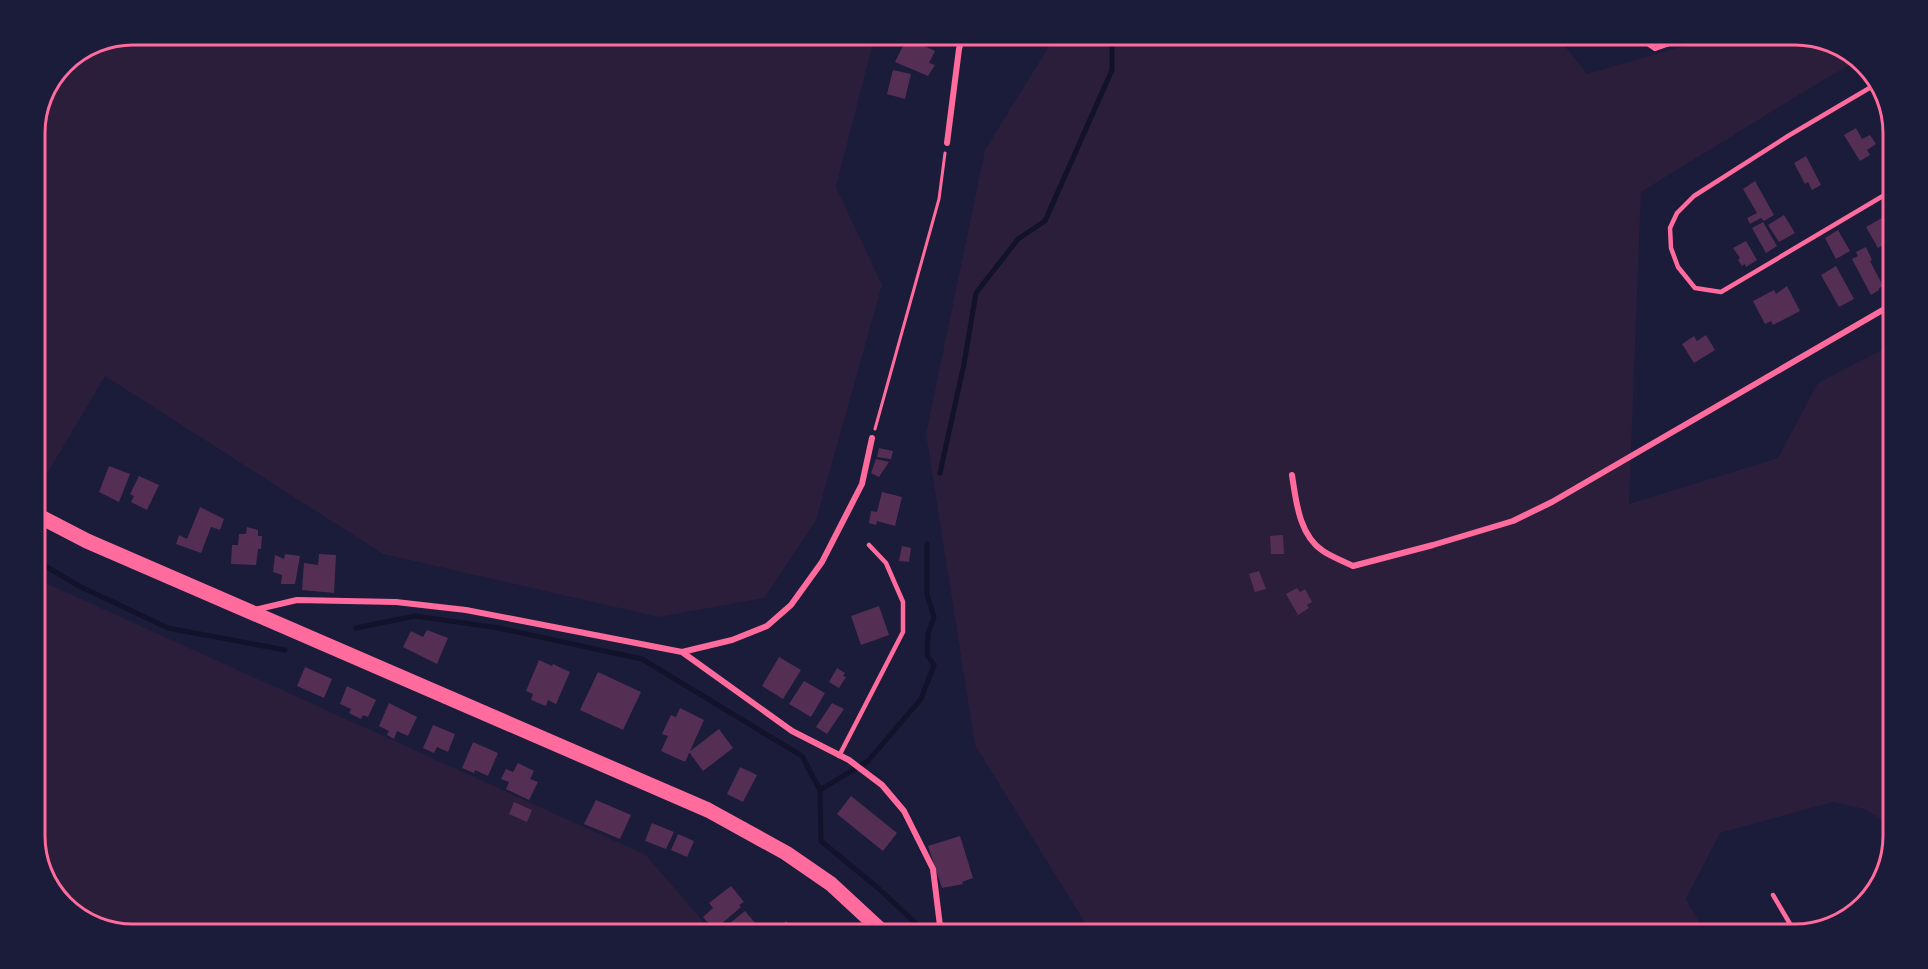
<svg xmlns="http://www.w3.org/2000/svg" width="1928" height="969" font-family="'Alegreya Sans',sans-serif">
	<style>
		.green { fill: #2a1e3b }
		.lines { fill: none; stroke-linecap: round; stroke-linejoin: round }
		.stream { stroke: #12122b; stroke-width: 5 }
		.building { fill: #542f53 }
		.path { stroke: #ff6b9d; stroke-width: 3 }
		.service { stroke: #ff6b9d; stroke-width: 4.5 }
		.minor { stroke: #ff6b9d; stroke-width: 6 }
		.primary { stroke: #ff6b9d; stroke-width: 15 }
		.rim { fill: none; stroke: #ff6b9d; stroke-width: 3 }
	</style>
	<rect width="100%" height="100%" fill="#1b1b3a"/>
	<path class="green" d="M 133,34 L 875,35 L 836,187 L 882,285 L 816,520 L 764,598 L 659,617 L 383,554 L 105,376 L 47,474 L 35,468 L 35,127 L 64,63 Z
		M 1056,35 L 1556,35 L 1587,74 L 1723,35 L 1795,35 L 1838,45 L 1857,61 L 1820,82 L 1641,192 L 1629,504 L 1778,458 L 1818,383 L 1893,344 L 1893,826 L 1864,809 L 1833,802 L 1720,833 L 1686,899 L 1706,934 L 1092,934 L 975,745 L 926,434 L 985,150 Z
		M 35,578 L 646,855 L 714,934 L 133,934 L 90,924 L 51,891 L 35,843 Z"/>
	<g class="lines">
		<path class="stream" d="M 940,473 L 964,364 L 976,293 L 1018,239 L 1045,221 L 1112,70 L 1112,34
			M 35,560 L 79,586 L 168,628 L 285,650
			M 356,628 L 415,616 L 499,628 L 642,659 L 802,756 L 820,790 L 821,841 L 878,888 L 927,934
			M 820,790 L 868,761 L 921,699 L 934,665 L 927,655 L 928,634 L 934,617 L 927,595 L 927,544"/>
	</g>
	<path class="building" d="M 907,38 L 935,51 L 929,63 L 935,65 L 928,76 L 895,62 Z
		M 893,70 L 911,74 L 905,99 L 887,94 Z
		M 1856,128 L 1862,139 L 1870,135 L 1876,144 L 1867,150 L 1870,155 L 1860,161 L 1844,135 Z
		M 1806,156 L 1821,185 L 1812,190 L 1808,182 L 1805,184 L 1794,163 Z
		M 1755,181 L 1774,215 L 1764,221 L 1761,218 L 1750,224 L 1747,218 L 1757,213 L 1743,189 Z
		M 1893,211 L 1893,234 L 1883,217 Z
		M 1784,215 L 1795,233 L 1779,242 L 1768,225 Z
		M 1882,218 L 1893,239 L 1878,248 L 1866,227 Z
		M 1763,222 L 1777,246 L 1766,253 L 1752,228 Z
		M 1838,230 L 1850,251 L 1836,259 L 1825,238 Z
		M 1746,241 L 1757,260 L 1746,267 L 1745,264 L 1742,266 L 1738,260 L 1740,258 L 1733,248 Z
		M 1866,247 L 1872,260 L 1870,261 L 1883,286 L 1879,288 L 1879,290 L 1871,295 L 1852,259 L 1858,256 L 1856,252 Z
		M 1836,266 L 1854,299 L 1839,307 L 1821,275 Z
		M 1787,286 L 1800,311 L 1773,325 L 1771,321 L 1765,324 L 1753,301 L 1774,290 L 1776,294 Z
		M 1706,335 L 1715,350 L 1694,363 L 1682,344 L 1694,336 L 1697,341 Z
		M 879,448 L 893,451 L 891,459 L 877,457 Z
		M 876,459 L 889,462 L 879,477 L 871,473 Z
		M 109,466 L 130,474 L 119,502 L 99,492 Z
		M 139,476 L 159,485 L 147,510 L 131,502 L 134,496 L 130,494 Z
		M 882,492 L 902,497 L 895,526 L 877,521 L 876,525 L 869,523 L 871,511 L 877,512 Z
		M 200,507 L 224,519 L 220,530 L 211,527 L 201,553 L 176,544 L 179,535 L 187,539 Z
		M 247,527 L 258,530 L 258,536 L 262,536 L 261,549 L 258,549 L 256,565 L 231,564 L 232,545 L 238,545 L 239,534 L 246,534 Z
		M 1283,535 L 1284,554 L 1271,554 L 1270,536 Z
		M 902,546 L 911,548 L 909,562 L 899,561 Z
		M 285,554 L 300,556 L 295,584 L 281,584 L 282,575 L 273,572 L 275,555 L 284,559 Z
		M 319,554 L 336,555 L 334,593 L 302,590 L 304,563 L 318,565 Z
		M 1259,571 L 1266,589 L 1255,592 L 1249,574 Z
		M 1297,588 L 1300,592 L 1305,589 L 1312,602 L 1307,605 L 1309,608 L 1298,615 L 1286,594 Z
		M 879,606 L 889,635 L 861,645 L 851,616 Z
		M 427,630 L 448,638 L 437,664 L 403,647 L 411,631 L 423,637 Z
		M 779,657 L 801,670 L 783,699 L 762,686 Z
		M 539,660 L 552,666 L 553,664 L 570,672 L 556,704 L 548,700 L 546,706 L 531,700 L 533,694 L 526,691 Z
		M 305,667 L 332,679 L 324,698 L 297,686 Z
		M 837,668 L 845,673 L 843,676 L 846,677 L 839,688 L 829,682 Z
		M 598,672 L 641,692 L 623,730 L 580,710 Z
		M 804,681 L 825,693 L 811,717 L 789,704 Z
		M 347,686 L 376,700 L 368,717 L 363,715 L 361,719 L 349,713 L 351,709 L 340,704 Z
		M 389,703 L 417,717 L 408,736 L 397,731 L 394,739 L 387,735 L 389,731 L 379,726 Z
		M 832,703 L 844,709 L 827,734 L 816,727 Z
		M 680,708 L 704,720 L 685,762 L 661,751 L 668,736 L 662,734 L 671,715 L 676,717 Z
		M 433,725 L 455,734 L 448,752 L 437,747 L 434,753 L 423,748 Z
		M 719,729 L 733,748 L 703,771 L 689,752 Z
		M 473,742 L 498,753 L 488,776 L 475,770 L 474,773 L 462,768 Z
		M 518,763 L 534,771 L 530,779 L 538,782 L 529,800 L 506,789 L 509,782 L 501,779 L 506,769 L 513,772 Z
		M 740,767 L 757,775 L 743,802 L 727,794 Z
		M 851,796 L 897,833 L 883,851 L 837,814 Z
		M 596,800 L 631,815 L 620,839 L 584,824 Z
		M 514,802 L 532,810 L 527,822 L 509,814 Z
		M 652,823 L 674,832 L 666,849 L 645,841 Z
		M 678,834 L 694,841 L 687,857 L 671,850 Z
		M 960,836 L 973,878 L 962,882 L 963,884 L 942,888 L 928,846 Z
		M 731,886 L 744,902 L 739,905 L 741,907 L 714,930 L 703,917 L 713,908 L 709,903 Z
		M 745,911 L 761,930 L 756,934 L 740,934 L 730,923 Z
		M 786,921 L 800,934 L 773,934 Z"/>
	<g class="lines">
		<path class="path" d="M 875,429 L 939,199 L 945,153
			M 1831,924 L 1858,908"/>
		<path class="service" d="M 1633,34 L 1655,49 L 1697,34
			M 1878,83 L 1788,136 L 1694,196 L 1677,213 L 1670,228 L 1671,248 L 1678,267 L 1695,288 L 1721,292 L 1893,190
			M 839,756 L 903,632 L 903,602 L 886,563 L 869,545
			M 1773,895 L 1796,934"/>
		<path class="minor" d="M 947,143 L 959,49 L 963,34
			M 1292,475 C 1296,501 1299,535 1323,551 C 1332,557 1343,561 1353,566 L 1433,545 L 1513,521 L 1552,502 L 1893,304
			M 254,610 L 297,600 L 396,602 L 466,610 L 682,652 L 792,731 L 849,760 L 882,785 L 904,811 L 933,869 L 941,934
			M 682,652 L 732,640 L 767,626 L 791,605 L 822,562 L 862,484 L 872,438"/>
		<path class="primary" d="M 35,514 L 87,541 L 708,810 L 786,853 L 831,884 L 885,934"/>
	</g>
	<path d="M0 0H1928V969H0ZM133 45H1795A88 88 0 0 1 1883 133V836A88 88 0 0 1 1795 924H133A88 88 0 0 1 45 836V133A88 88 0 0 1 133 45Z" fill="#1b1b3a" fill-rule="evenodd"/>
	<path class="rim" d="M133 45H1795A88 88 0 0 1 1883 133V836A88 88 0 0 1 1795 924H133A88 88 0 0 1 45 836V133A88 88 0 0 1 133 45Z"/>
</svg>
